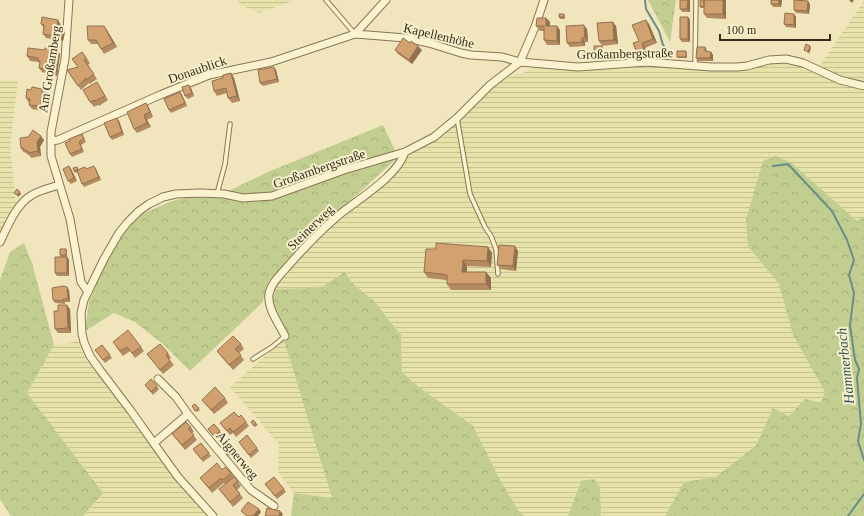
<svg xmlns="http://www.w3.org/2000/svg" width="864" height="516" font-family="'Times New Roman',serif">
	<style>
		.farmland { fill: url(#farmland-rules) }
		.forest { fill: url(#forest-crowns) }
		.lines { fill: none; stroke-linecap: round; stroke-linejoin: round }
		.stream { stroke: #688f88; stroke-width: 2 }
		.service-casing { stroke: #897555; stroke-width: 5.5 }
		.minor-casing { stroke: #897555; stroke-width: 9 }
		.service { stroke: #fbf2d0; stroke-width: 3.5 }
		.minor { stroke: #fbf2d0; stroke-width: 7 }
		.wall { fill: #b48a60 }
		.shaded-wall { fill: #92714e }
		.building { fill: #d1a170; stroke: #92714e }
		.labels { text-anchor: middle; stroke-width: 4; stroke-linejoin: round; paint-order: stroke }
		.street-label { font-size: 13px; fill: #372b1b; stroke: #f7efcc }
		.water-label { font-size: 14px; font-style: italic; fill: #295658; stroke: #f7efcc }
	</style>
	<defs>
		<pattern id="farmland-rules" width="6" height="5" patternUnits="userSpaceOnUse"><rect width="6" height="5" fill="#e6e2a9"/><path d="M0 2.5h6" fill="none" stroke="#c6c291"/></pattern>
		<pattern id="forest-crowns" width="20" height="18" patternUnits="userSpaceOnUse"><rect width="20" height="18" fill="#c2ce90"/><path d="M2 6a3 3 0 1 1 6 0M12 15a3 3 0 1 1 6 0" fill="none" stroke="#a7b17c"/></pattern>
	</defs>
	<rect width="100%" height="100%" fill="#f0e5bc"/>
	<path class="farmland" d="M 237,0 L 292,0 L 289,2 L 259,13 L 241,5 Z
		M 864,1 L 864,83 L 838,77 L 818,68 Z
		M 781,61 L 792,63 L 838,84 L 864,89 L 864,216 L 857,221 L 792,163 L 748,246 L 779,284 L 793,335 L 825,391 L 821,403 L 805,399 L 789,416 L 773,408 L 756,444 L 716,477 L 684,482 L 665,516 L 601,516 L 600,487 L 581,481 L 568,516 L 524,516 L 518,510 L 498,476 L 473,426 L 419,387 L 402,372 L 401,335 L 374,301 L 352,283 L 346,272 L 323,286 L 311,288 L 276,289 L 279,279 L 313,242 L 340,217 L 399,170 L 407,157 L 413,152 L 453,125 L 499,83 L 515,74 L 524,73 L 535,66 L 584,71 L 654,66 L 726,71 L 753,68 Z
		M 18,80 L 10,145 L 16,205 L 0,235 L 0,81 Z
		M 285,339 L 315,439 L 332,498 L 294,493 L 278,472 L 279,444 L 230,387 Z
		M 81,341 L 84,353 L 97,373 L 134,421 L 170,473 L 209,516 L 83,516 L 103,493 L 27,393 L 54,345 Z"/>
	<path class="forest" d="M 648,0 L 676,0 L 670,42 Z
		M 383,125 L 398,157 L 303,244 L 287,260 L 275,277 L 271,278 L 262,303 L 190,371 L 164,345 L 135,322 L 114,313 L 85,331 L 89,302 L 104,267 L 117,243 L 128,227 L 140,215 L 172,201 L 189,197 L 214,198 L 268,172 Z
		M 775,156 L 792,163 L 857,221 L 864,216 L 864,516 L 665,516 L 684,482 L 716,477 L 756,445 L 773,408 L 789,416 L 805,399 L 821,403 L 825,392 L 793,335 L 779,284 L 748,246 L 746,220 L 763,161 Z
		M 24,243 L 32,263 L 54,345 L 27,393 L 103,493 L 83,516 L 11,516 L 0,499 L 0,280 L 10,252 Z
		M 345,272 L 352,283 L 374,301 L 401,335 L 402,372 L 419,387 L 473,426 L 498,476 L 518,510 L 524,516 L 291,516 L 294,493 L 332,498 L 272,300 L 276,289 L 311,288 L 323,286 Z
		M 594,479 L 600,487 L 601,516 L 568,516 L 581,481 Z"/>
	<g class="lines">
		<path class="stream" d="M 645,0 L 646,9 L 659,31 L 663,45 L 672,56
			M 773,166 L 788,164 L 832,211 L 847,240 L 854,260 L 849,275 L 854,293 L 850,325 L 855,360 L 859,369 L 857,378 L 861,424 L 858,441 L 864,460
			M 848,516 L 864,494"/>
		<g class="service-casing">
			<path id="service" d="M 326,0 L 355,34
				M 695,65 L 696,0
				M 457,118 L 470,194 L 485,227 L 491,236 L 496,249 L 498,274
				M 217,194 L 225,164 L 230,124
				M 253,359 L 272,347 L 285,336"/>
		</g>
		<g class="minor-casing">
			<path id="minor" d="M 69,0 L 65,59 L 51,132 L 51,156 L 70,219 L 81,282 L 88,292
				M 355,34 L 386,0
				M 520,62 L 535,27 L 544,0
				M 51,141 L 58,140 L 160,95 L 209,75 L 271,62 L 355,34 L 406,38 L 429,43 L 461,53 L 471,55 L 502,57 L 520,62
				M 0,242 C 8,226 16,204 32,195 C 40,190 50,188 59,185
				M 285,336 C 279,324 267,308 269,294 C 271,283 281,274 288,266 C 302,250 317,234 333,220 C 354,201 396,179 405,152
				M 158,379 L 176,397 L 188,414 L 251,490 L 274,506
				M 154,443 L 188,414
				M 213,516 L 178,477 L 165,459 L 131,411 L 100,370 L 90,356 L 84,342 L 82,334 L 81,313 L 84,300 L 104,259 L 119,233 L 127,223 L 139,211 L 149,204 L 163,197 L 176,194 L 200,193 L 224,194 L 243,198 L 272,196 L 344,170 L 405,152 L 434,137 L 457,118 L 490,85 L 520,62 L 578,67 L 647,62 L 711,67 L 737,67 L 747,66 L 769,60 L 786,59 L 803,63 L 840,80 L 864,86"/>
		</g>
		<use href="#service" class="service"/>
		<use href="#minor" class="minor"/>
	</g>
	<path class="wall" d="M 680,0 L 690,0 L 690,12 L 682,12 L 680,9 Z
		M 700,0 L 726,0 L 726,19 L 707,18 L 704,14 L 704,8 L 701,8 L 700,7 Z
		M 782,0 L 781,7 L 773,7 L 771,4 Z
		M 810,4 L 809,14 L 796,13 L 794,10 Z
		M 794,14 L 796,17 L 796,28 L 786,27 L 784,24 Z
		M 565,15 L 565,19 L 560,19 L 559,17 Z
		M 688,17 L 690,20 L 690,42 L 682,42 L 680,39 Z
		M 546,18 L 550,22 L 550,26 L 560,30 L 560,45 L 547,45 L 544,40 L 544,31 L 540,31 L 536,26 Z
		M 41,24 L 61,25 L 61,27 L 65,32 L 63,41 L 46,38 L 43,34 L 44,28 Z
		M 649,24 L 657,43 L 645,48 L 647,54 L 640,57 L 637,53 L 639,41 Z
		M 104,26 L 117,47 L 104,54 L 98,44 L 91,44 L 88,40 Z
		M 616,26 L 618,44 L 602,46 L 599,41 Z
		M 587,29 L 588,42 L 585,42 L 585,46 L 570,47 L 567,43 Z
		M 603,47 L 603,54 L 596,54 L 594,52 Z
		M 705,47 L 707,50 L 707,52 L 711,52 L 713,55 L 713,61 L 698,61 L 696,58 Z
		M 395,50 L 422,50 L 412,64 L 398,54 Z
		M 686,51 L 687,53 L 687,58 L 678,58 L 677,57 Z
		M 82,52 L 90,63 L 88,65 L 97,79 L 90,84 L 89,83 L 81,90 L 67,70 L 78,67 Z
		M 60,54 L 57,76 L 42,72 L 39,68 L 40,63 L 39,62 L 30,61 L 27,56 Z
		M 276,70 L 279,82 L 263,86 L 260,83 Z
		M 231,73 L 234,78 L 240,101 L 232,103 L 228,98 L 227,93 L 217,96 L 214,91 L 223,78 Z
		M 97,82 L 108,100 L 99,106 L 98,105 L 94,107 L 90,102 Z
		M 189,85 L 191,88 L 194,96 L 188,99 L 185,96 Z
		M 44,92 L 51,97 L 50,106 L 44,105 L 43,111 L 32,109 L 29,105 L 29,103 L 26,98 Z
		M 182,95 L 187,106 L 171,113 L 169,110 Z
		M 146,103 L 149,108 L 153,117 L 147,120 L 151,127 L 137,133 L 134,129 Z
		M 119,121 L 124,135 L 112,140 L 110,137 Z
		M 82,134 L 86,142 L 81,145 L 84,152 L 72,157 L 70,154 L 70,141 Z
		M 44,140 L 40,147 L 41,156 L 31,158 L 30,156 L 27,154 L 25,152 L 24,153 L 21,148 Z
		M 69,166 L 71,169 L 77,181 L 71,184 L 68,181 Z
		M 77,167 L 78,170 L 85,167 L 86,169 L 96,169 L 101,180 L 84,187 L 82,184 L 77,172 L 75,173 L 74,171 Z
		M 66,249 L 67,250 L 67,257 L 61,257 L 60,255 Z
		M 436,249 L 492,253 L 491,267 L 467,266 L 467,272 L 486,272 L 491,278 L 491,290 L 451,290 L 447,284 L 447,280 L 428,278 L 424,272 Z
		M 518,251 L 516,271 L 501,269 L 497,265 Z
		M 67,257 L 69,260 L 69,276 L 57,276 L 55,273 Z
		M 67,287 L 69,290 L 70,302 L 65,302 L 65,304 L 55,303 L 53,300 Z
		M 70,309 L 71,333 L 58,333 L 55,329 Z
		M 241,344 L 244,349 L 239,353 L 244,360 L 233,370 L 217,351 Z
		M 102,345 L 112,358 L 105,363 L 95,350 Z
		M 116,347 L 141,347 L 144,351 L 135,358 L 130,351 L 123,356 Z
		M 168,353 L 171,358 L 169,359 L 174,365 L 163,374 L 147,354 Z
		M 145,385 L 157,386 L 159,389 L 153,395 Z
		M 225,398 L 228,403 L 214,414 L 202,400 Z
		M 195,404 L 200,410 L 197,412 L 192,406 Z
		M 239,417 L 246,422 L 249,426 L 236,437 L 233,433 L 230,435 L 220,423 Z
		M 253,420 L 258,425 L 255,427 L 251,422 Z
		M 214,424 L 222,434 L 216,439 L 208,429 Z
		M 191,427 L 194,432 L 192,433 L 197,440 L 185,450 L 172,434 Z
		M 201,443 L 211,456 L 203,462 L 193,449 Z
		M 241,445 L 257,448 L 259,451 L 251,458 Z
		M 226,448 L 231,455 L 228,457 L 223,451 Z
		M 222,470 L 231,473 L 241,486 L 237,490 L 243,498 L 233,507 L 219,489 L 225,484 L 224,483 L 212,493 L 200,478 Z
		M 274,477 L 286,492 L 277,499 L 265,484 Z"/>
	<path class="shaded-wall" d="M 688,0 L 690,0 L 690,12 L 687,9 Z
		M 723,0 L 726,0 L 726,19 L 723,14 Z
		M 779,0 L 782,0 L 781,7 L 779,4 Z
		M 849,0 L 854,0 L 852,3 Z
		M 808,1 L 810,4 L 809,14 L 807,11 Z
		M 794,14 L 796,17 L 796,28 L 794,25 Z
		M 688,17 L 690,20 L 690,42 L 688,39 Z
		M 546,18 L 550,22 L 549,30 L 546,26 Z
		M 58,20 L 61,25 L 60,31 L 57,26 Z
		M 646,20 L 649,24 L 657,43 L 653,39 Z
		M 613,22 L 616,26 L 618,44 L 614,40 Z
		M 584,25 L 587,29 L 588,42 L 585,37 Z
		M 104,26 L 107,30 L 117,47 L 113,43 Z
		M 557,26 L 560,30 L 560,45 L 557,41 Z
		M 62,27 L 65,32 L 63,41 L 60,37 Z
		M 582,38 L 585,42 L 585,46 L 582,42 Z
		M 642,43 L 645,48 L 647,54 L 644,50 Z
		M 418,46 L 422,50 L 412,64 L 409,60 Z
		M 810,46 L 811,48 L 809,54 L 808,52 Z
		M 57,50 L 60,54 L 57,76 L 54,71 Z
		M 711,52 L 713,55 L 713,61 L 710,58 Z
		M 274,67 L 276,70 L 279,82 L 277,79 Z
		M 231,73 L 234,78 L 240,101 L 237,96 Z
		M 189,85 L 191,88 L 194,96 L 192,93 Z
		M 180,92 L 182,95 L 187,106 L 185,103 Z
		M 48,93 L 51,97 L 50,106 L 47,101 Z
		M 41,100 L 44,105 L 43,111 L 40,106 Z
		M 146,103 L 149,108 L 153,117 L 150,112 Z
		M 144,115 L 147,120 L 151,127 L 147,123 Z
		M 117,118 L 119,121 L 124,135 L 122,132 Z
		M 41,136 L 44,140 L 40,147 L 41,156 L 38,151 L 37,142 Z
		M 69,166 L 71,169 L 77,181 L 74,178 Z
		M 94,166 L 96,169 L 101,180 L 99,177 Z
		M 20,192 L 21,194 L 18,197 L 17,195 Z
		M 515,246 L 518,251 L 516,271 L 513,266 Z
		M 488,247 L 492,253 L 491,267 L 487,261 Z
		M 67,257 L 69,260 L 69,276 L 67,273 Z
		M 463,260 L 467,266 L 466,278 L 462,272 Z
		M 486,272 L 491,278 L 491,290 L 486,284 Z
		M 67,287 L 69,290 L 70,302 L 68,299 Z
		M 67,305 L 70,309 L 71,333 L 68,328 Z
		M 259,509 L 261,512 L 258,516 L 253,516 Z
		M 280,511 L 283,514 L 282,516 L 279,516 Z"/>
	<path class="building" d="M 680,0 L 688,0 L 687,9 L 680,9 Z
		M 700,0 L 704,0 L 704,6 L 700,7 Z
		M 704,0 L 723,0 L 723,14 L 704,14 Z
		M 771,0 L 779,0 L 779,4 L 771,4 Z
		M 794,0 L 808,1 L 807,11 L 794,10 Z
		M 785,13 L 794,14 L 794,25 L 784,24 Z
		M 559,14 L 564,14 L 564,17 L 559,17 Z
		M 42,17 L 58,20 L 57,26 L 62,27 L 60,37 L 43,34 L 44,25 L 41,24 Z
		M 680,17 L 688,17 L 688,39 L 680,39 Z
		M 537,18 L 546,18 L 546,26 L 557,26 L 557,41 L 544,40 L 544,26 L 536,26 Z
		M 646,20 L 653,39 L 642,43 L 644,50 L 637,53 L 633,43 L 639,41 L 632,25 Z
		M 613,22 L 614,40 L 599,41 L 597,23 Z
		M 584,25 L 585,37 L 582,38 L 582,42 L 567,43 L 566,26 Z
		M 87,26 L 104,26 L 113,43 L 101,49 L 96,40 L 88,40 Z
		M 403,38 L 410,43 L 411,41 L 418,46 L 409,60 L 395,50 Z
		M 806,44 L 810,46 L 808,52 L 804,50 Z
		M 594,46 L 602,46 L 602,52 L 594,52 Z
		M 697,47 L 705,47 L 705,51 L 711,52 L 710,58 L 696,58 Z
		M 28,48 L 45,50 L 45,48 L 57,50 L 54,71 L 39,68 L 40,61 L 38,61 L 38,58 L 27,56 Z
		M 677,51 L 686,51 L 686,57 L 677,57 Z
		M 82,52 L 87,59 L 84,60 L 94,74 L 86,80 L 86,78 L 78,86 L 67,70 L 78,67 L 72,59 Z
		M 274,67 L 277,79 L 260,83 L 258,70 Z
		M 231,73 L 237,96 L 228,98 L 226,88 L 214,91 L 212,81 L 223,78 L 223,75 Z
		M 97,82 L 105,96 L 95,101 L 95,100 L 90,102 L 83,90 Z
		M 189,85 L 192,93 L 185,96 L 182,87 Z
		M 32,87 L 42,89 L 42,92 L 48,93 L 47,101 L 41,100 L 40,106 L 29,105 L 30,99 L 26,98 L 27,89 L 31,90 Z
		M 180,92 L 185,103 L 169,110 L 164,99 Z
		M 146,103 L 150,112 L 144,115 L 147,123 L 134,129 L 127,112 Z
		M 117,118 L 122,132 L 110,137 L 104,123 Z
		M 33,130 L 41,136 L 37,142 L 38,151 L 28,153 L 28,151 L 24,150 L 23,148 L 21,148 L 20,138 L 28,137 Z
		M 82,134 L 84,139 L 79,142 L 82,149 L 70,154 L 65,143 L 70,141 L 69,139 Z
		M 69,166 L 74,178 L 68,181 L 63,169 Z
		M 94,166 L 99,177 L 82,184 L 77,170 L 85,167 L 86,169 Z
		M 77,167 L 78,170 L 74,171 L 73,168 Z
		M 17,189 L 20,192 L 17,195 L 14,193 Z
		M 436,243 L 488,247 L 487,261 L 463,260 L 462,272 L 486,272 L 486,284 L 447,284 L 447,275 L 424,272 L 426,249 L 436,249 Z
		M 499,245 L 515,246 L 513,266 L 497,265 Z
		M 60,249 L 66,249 L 66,255 L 60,255 Z
		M 55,257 L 67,257 L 67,273 L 55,273 Z
		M 63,286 L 67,287 L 68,299 L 63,299 L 63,301 L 53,300 L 52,288 Z
		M 58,305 L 67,305 L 68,328 L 55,329 L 54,311 L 58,311 Z
		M 128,330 L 141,347 L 132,353 L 127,347 L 120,351 L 113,342 Z
		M 233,336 L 241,344 L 235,349 L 241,355 L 229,365 L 217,351 Z
		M 160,344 L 168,353 L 166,355 L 170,361 L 160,370 L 147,354 Z
		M 102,345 L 110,355 L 103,360 L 95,350 Z
		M 151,379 L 157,386 L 151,392 L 145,385 Z
		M 215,387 L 225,398 L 211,410 L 202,400 Z
		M 195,404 L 199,408 L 195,411 L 192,406 Z
		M 234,412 L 239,417 L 241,415 L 246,422 L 233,432 L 230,428 L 227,431 L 220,423 Z
		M 253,420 L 256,423 L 254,426 L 251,422 Z
		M 186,422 L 191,427 L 188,429 L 194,435 L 182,445 L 172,434 Z
		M 214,424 L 220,431 L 214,436 L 208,429 Z
		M 247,435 L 257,448 L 249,455 L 239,442 Z
		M 201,443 L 209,453 L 201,459 L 193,449 Z
		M 226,448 L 230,453 L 227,455 L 223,451 Z
		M 217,463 L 222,470 L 225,467 L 231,473 L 223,480 L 221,478 L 209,488 L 200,478 Z
		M 234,477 L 238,481 L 233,485 L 240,494 L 230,502 L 219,489 Z
		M 274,477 L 284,489 L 275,496 L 265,484 Z
		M 248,502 L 259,509 L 253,516 L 247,516 L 241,511 Z
		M 267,508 L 280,511 L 279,516 L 265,516 Z"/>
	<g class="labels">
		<g class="street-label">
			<text transform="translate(439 35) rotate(13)" y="5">Kapellenhöhe</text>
			<text transform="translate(625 53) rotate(-1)" y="5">Großambergstraße</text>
			<text transform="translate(49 69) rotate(-81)" y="5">Am Großamberg</text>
			<text transform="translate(197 69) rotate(-19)" y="5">Donaublick</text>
			<text transform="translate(319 168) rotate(-19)" y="5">Großambergstraße</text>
			<text transform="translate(310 227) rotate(-44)" y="5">Steinerweg</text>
			<text transform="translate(238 455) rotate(50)" y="5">Aignerweg</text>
		</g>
		<g class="water-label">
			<text transform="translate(845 366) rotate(-96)" y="5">Hammerbach</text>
		</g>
	</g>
	<path d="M720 34v6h110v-6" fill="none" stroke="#372b1b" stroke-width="2"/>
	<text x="726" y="34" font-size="12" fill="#372b1b" stroke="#f7efcc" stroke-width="3" paint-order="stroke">100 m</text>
</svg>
